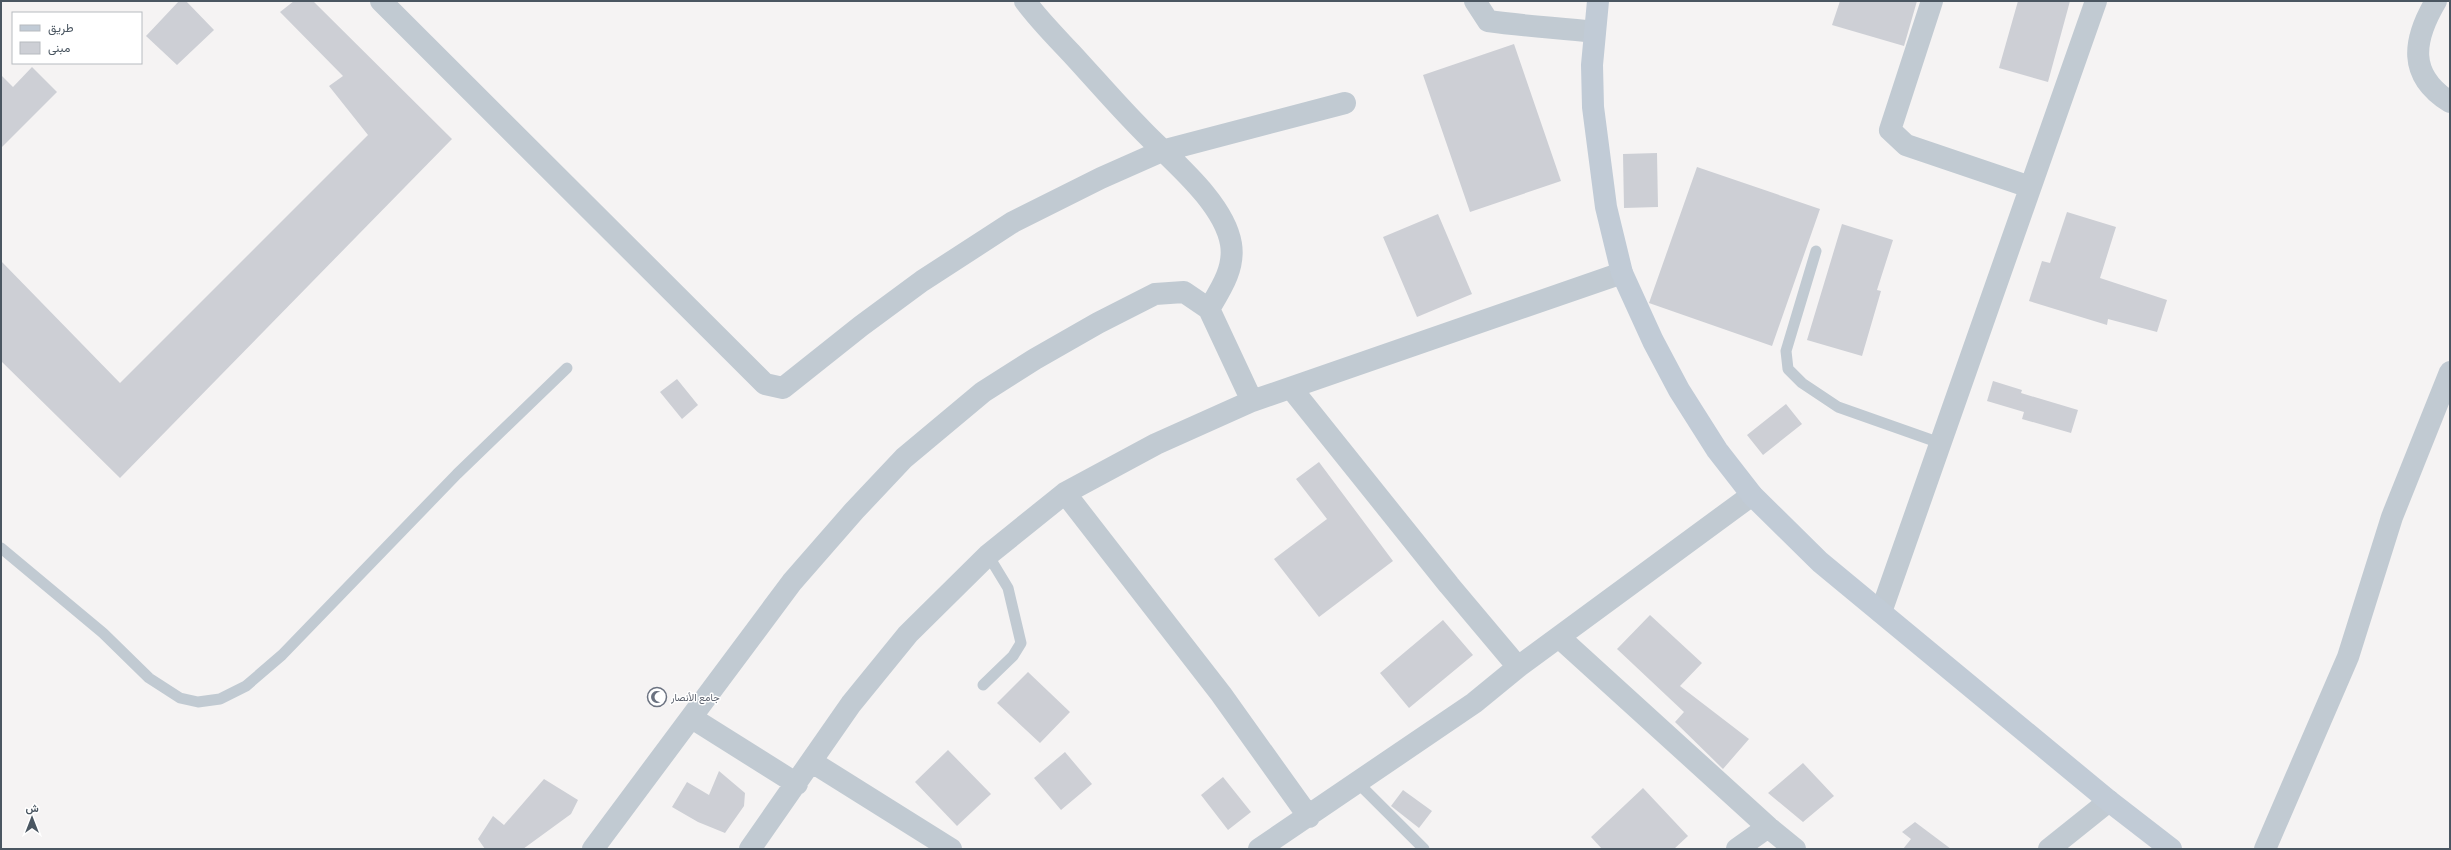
<svg xmlns="http://www.w3.org/2000/svg" width="2451" height="850" font-family="Montserrat,Vazirmatn,sans-serif">
	<style>
		.building { fill: #cdcfd5 }
		.lines { fill: none; stroke-linecap: round; stroke-linejoin: round }
		.lane { stroke: #c1cad2; stroke-width: 11 }
		.street { stroke: #c1cad2; stroke-width: 22 }
		.secondary { stroke: #c1cbd6; stroke-width: 22 }
		.labels { text-anchor: middle; stroke-width: 3; stroke-linejoin: round; paint-order: stroke }
		.worship-label { font-size: 10px; fill: #5b616d; stroke: #fff; text-anchor: start }
	</style>
	<rect width="100%" height="100%" fill="#f5f3f3"/>
	<path class="building" d="M 179,1 L 186,1 L 214,30 L 177,65 L 146,36 Z
		M 294,1 L 313,1 L 452,139 L 120,478 L 1,361 L 1,261 L 120,383 L 368,135 L 329,86 L 343,76 L 280,12 Z
		M 1840,1 L 1917,1 L 1904,46 L 1832,25 Z
		M 2018,1 L 2070,1 L 2048,82 L 1999,68 Z
		M 1514,44 L 1561,181 L 1470,212 L 1423,75 Z
		M 32,67 L 57,92 L 1,148 L 1,75 L 13,87 Z
		M 1657,153 L 1658,207 L 1624,208 L 1623,154 Z
		M 1697,167 L 1820,209 L 1772,346 L 1649,303 Z
		M 2067,212 L 2116,227 L 2100,278 L 2167,300 L 2157,332 L 2108,319 L 2107,325 L 2029,301 L 2042,261 L 2050,263 Z
		M 1438,214 L 1472,294 L 1417,317 L 1383,237 Z
		M 1842,224 L 1893,240 L 1877,290 L 1881,291 L 1862,356 L 1807,340 Z
		M 677,379 L 698,405 L 682,419 L 660,392 Z
		M 1993,381 L 2022,390 L 2021,393 L 2078,410 L 2071,433 L 2022,419 L 2024,412 L 1987,401 Z
		M 1786,404 L 1802,424 L 1763,455 L 1747,435 Z
		M 1319,462 L 1393,561 L 1319,617 L 1274,559 L 1327,519 L 1296,479 Z
		M 1650,615 L 1702,663 L 1680,686 L 1749,739 L 1723,769 L 1675,722 L 1684,712 L 1617,649 Z
		M 1443,620 L 1473,655 L 1409,708 L 1380,673 Z
		M 1028,672 L 1070,712 L 1040,743 L 997,703 Z
		M 948,750 L 991,794 L 957,826 L 915,782 Z
		M 1065,752 L 1092,784 L 1061,810 L 1034,778 Z
		M 1803,763 L 1834,796 L 1803,822 L 1768,793 Z
		M 719,771 L 745,793 L 744,806 L 725,833 L 698,822 L 672,807 L 687,782 L 709,795 Z
		M 1223,777 L 1251,812 L 1228,830 L 1201,795 Z
		M 544,779 L 578,800 L 571,814 L 523,849 L 485,849 L 478,839 L 493,816 L 504,825 Z
		M 1643,788 L 1688,836 L 1674,849 L 1602,849 L 1591,837 Z
		M 1403,790 L 1432,811 L 1419,828 L 1391,806 Z
		M 1915,822 L 1951,849 L 1903,849 L 1911,839 L 1902,832 Z"/>
	<g class="lines">
		<path class="lane" d="M 1816,251 L 1786,351 L 1788,369 L 1802,383 L 1838,407 L 1940,443
			M 1,548 L 103,633 L 149,678 L 180,698 L 198,702 L 220,699 L 246,686 L 282,655 L 457,474 L 567,368
			M 983,685 L 1013,656 L 1021,643 L 1008,588 L 988,555
			M 1358,783 L 1424,849"/>
		<path class="street" d="M 381,1 L 765,384 L 783,388 L 861,326 L 922,281 L 1013,222 L 1101,178 L 1162,151 L 1345,103
			M 1025,1 C 1039,20 1055,36 1071,53 C 1095,79 1118,106 1143,131 C 1171,160 1224,202 1231,244 C 1235,268 1221,289 1209,309
			M 1475,1 L 1488,21 C 1523,26 1559,28 1594,32
			M 1932,1 L 1890,130 L 1906,145 L 2030,187
			M 2436,1 C 2413,40 2407,75 2450,102
			M 1291,388 L 1449,585 L 1518,667
			M 1065,493 L 1221,694 L 1309,817
			M 1881,612 L 2096,1
			M 1560,638 L 1768,827
			M 692,718 L 797,784
			M 812,762 L 951,849
			M 593,849 L 792,582 L 854,511 L 904,458 L 983,392 L 1035,359 L 1098,323 L 1155,294 L 1184,292 L 1209,309 L 1252,401
			M 750,849 L 851,704 L 908,634 L 988,555 L 1065,493 L 1156,444 L 1252,401 L 1622,273
			M 1259,849 L 1474,703 L 1518,667 L 1752,495
			M 1737,849 L 1768,827 L 1795,849
			M 2049,849 L 2109,801
			M 2265,849 L 2348,657 L 2392,517 L 2450,372"/>
		<path class="secondary" d="M 1598,1 L 1592,65 L 1593,107 L 1606,207 L 1622,273 L 1653,341 L 1679,390 L 1717,450 L 1752,495 L 1820,562 L 2109,801 L 2171,849"/>
	</g>
	<defs>
		<g id="mosque-ring" transform="scale(1)"><circle r="9.5" fill="#fff" stroke="#6b7280" stroke-width="1.5"/><path d="M3.5-4.9A6 6 0 1 0 3.5 4.9A5 5 0 1 1 3.5-4.9Z" fill="#6b7280"/></g>
	</defs>
	<g fill-rule="evenodd">
		<use href="#mosque-ring" x="657" y="697"/>
	</g>
	<g class="labels">
		<g class="worship-label">
			<text x="671" y="701">جامع الأنصار</text>
		</g>
	</g>
	<rect width="2451" height="850" fill="none" stroke="#4a5661" stroke-width="4"/>
	<rect x="12" y="12" width="130" height="52" fill="#ffffff" stroke="#b7bbc0"/>
	<rect x="20" y="25" width="20" height="6" fill="#c1cbd6" stroke="#b7bbc0"/>
	<text x="48" y="32" font-size="12" fill="#4a5661">طريق</text>
	<rect x="20" y="42" width="20" height="12" fill="#cdcfd5" stroke="#b7bbc0"/>
	<text x="48" y="52" font-size="12" fill="#4a5661">مبنى</text>
	<g transform="translate(32 818)" stroke="#ffffff" stroke-width="3" paint-order="stroke">
	<path d="M0-3L7 15L0 10L-7 15Z" fill="#4a5661"/>
	<text y="-6" font-size="11" font-weight="bold" text-anchor="middle" fill="#4a5661">ش</text>
	</g>
</svg>
